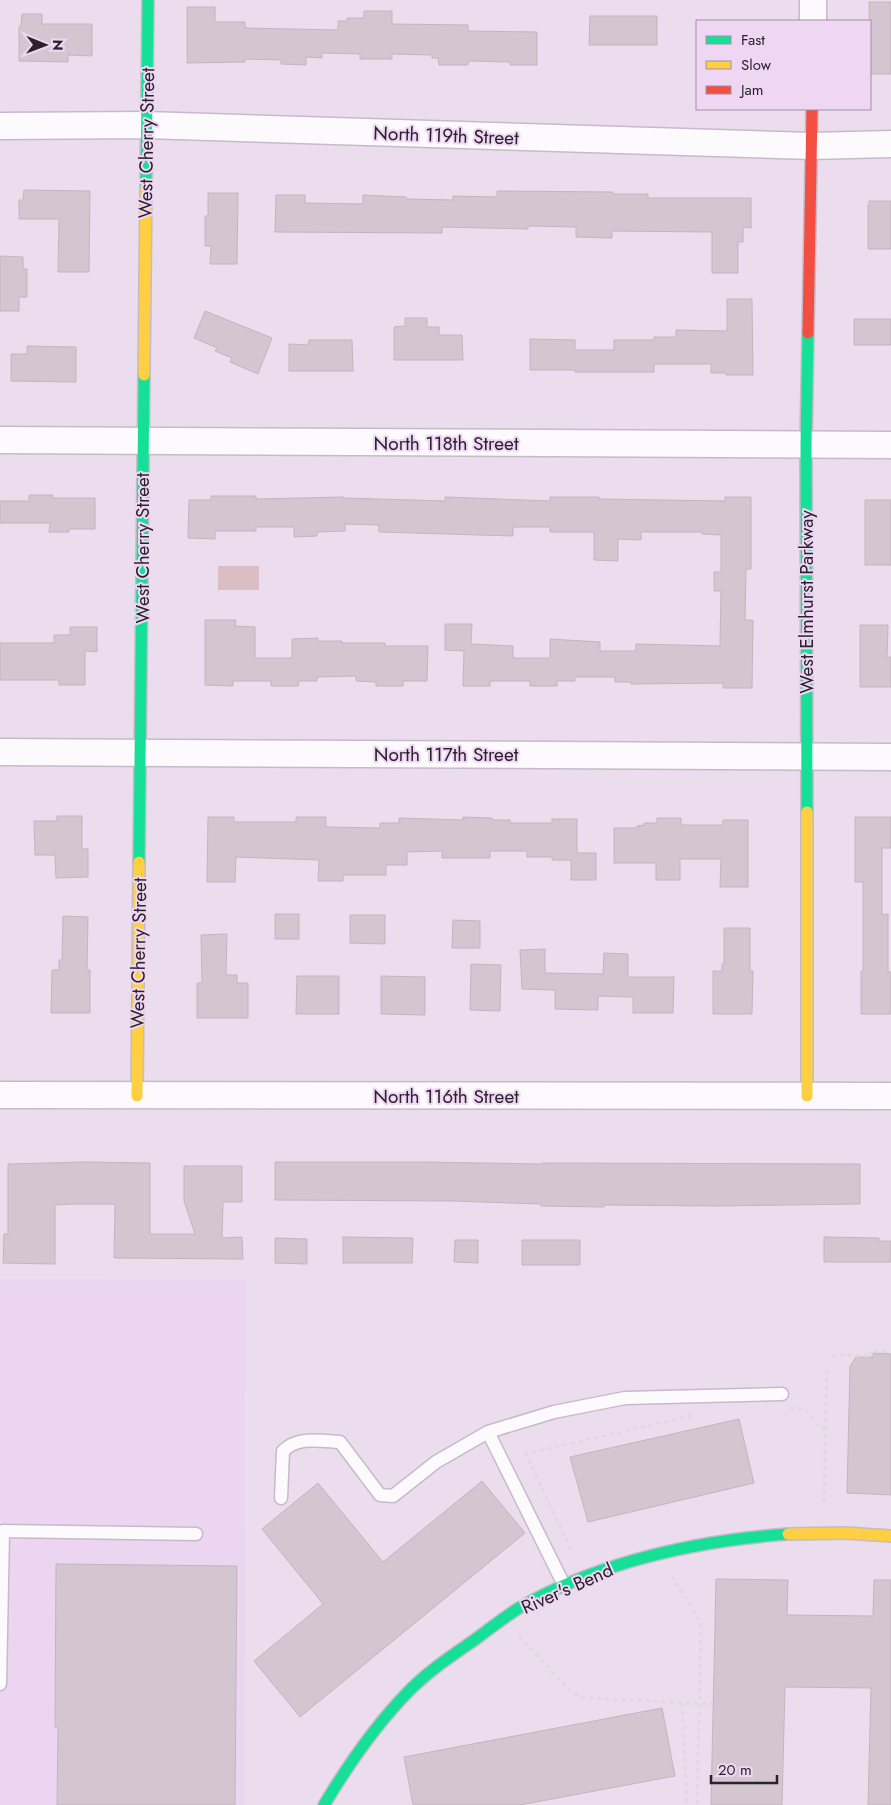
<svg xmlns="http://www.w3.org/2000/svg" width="891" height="1805" font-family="Jost,sans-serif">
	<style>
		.built { fill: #ebd5f0 }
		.green { fill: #dbbec3 }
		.building { fill: #d3c6d1; stroke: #c2b5bf }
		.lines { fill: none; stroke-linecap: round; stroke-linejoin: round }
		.lane-casing { stroke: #c5bbc8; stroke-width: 15 }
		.street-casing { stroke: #c5bbc8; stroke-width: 29 }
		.fast-casing { stroke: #c5bbc8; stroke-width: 14 }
		.slow-casing { stroke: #c5bbc8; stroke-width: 14 }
		.jam-casing { stroke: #c5bbc8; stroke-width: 14 }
		.path { stroke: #dedadf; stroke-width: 3; stroke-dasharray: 4 4; stroke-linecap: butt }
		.lane { stroke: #fcfafc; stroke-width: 12 }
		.street { stroke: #fcfafc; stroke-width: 26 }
		.fast { stroke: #16e098; stroke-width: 11 }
		.slow { stroke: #ffcf43; stroke-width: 11 }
		.jam { stroke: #f24e42; stroke-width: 11 }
		.labels { text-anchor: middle; stroke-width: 4; stroke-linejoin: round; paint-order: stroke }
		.street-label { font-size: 19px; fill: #2b222d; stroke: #efd7f4 }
	</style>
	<rect width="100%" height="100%" fill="#ebddee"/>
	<path class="built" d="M 0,1279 L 245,1280 L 244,1805 L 0,1805 Z"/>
	<path class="green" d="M 218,566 L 259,566 L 259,590 L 218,590 Z"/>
	<path class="building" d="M 869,2 L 891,2 L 891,74 L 870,74 Z
		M 187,7 L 215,7 L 215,22 L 245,22 L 245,28 L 338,30 L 338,21 L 347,21 L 347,18 L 364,18 L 364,11 L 392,11 L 392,24 L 468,25 L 468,31 L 537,32 L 537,65 L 510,65 L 510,62 L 468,61 L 468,65 L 439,65 L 438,58 L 432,58 L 432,55 L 392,54 L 392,59 L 360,59 L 360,54 L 322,53 L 322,58 L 306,57 L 306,65 L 281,64 L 281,60 L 245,59 L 245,62 L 187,63 Z
		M 22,14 L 42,14 L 42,24 L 92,24 L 92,56 L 68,55 L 68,62 L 19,61 L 19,26 L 21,26 Z
		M 590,16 L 657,16 L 657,45 L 589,45 Z
		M 24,190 L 90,191 L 89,272 L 58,272 L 59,219 L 19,219 L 19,200 L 23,200 Z
		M 497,191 L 613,192 L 613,194 L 648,194 L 648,198 L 751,198 L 751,228 L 743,227 L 743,242 L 738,242 L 738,273 L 712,273 L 712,232 L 612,231 L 612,238 L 576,237 L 576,227 L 528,226 L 528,229 L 442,227 L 442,233 L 275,232 L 276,195 L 305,195 L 305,203 L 363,204 L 363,195 L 406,197 L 407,199 L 453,200 L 453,196 L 497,197 Z
		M 208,193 L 238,193 L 237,264 L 210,264 L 211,246 L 205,246 L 205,216 L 208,216 Z
		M 869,201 L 891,201 L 891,249 L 868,249 L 868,205 L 869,205 Z
		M 0,256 L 23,257 L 23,269 L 27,269 L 27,297 L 19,297 L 19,311 L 0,311 Z
		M 727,299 L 752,299 L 753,375 L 726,375 L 726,373 L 711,373 L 711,364 L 654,364 L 654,372 L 575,372 L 575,370 L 530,370 L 530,339 L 575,340 L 575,350 L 614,350 L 614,340 L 654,340 L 654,337 L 676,337 L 676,330 L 727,331 Z
		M 205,311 L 272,338 L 258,374 L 230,362 L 232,358 L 215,351 L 217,348 L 194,338 Z
		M 405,318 L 427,318 L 427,327 L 439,327 L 439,335 L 462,335 L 463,360 L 394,360 L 394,327 L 405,326 Z
		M 854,319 L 891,319 L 891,345 L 854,345 Z
		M 309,340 L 352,340 L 353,371 L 289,371 L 289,344 L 308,345 Z
		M 27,346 L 76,347 L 76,382 L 11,381 L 11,354 L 27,354 Z
		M 29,495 L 53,495 L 52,498 L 95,498 L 95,529 L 69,529 L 69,532 L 49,532 L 50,523 L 0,523 L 0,501 L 29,501 Z
		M 211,496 L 256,496 L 256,499 L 344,497 L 344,498 L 445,501 L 445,497 L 550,501 L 550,497 L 599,497 L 599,499 L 725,501 L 725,497 L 751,497 L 751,569 L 746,569 L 745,620 L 753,620 L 752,688 L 723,688 L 723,683 L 631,684 L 631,682 L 615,682 L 615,677 L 575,677 L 575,681 L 557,681 L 557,686 L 530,686 L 530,681 L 490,681 L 490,686 L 463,686 L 464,651 L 445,650 L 445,624 L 472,624 L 471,644 L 513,646 L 513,658 L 550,658 L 550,639 L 600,642 L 600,651 L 636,651 L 636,644 L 720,646 L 721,591 L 714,591 L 714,572 L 721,572 L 721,535 L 702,534 L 702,532 L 641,532 L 641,540 L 618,539 L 618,561 L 594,560 L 594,532 L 550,532 L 550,527 L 513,527 L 513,536 L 379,532 L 379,525 L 345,524 L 345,531 L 317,532 L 317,536 L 294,537 L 294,527 L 256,527 L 256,531 L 215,531 L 215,539 L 188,538 L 189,500 L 211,500 Z
		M 865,500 L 891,500 L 891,565 L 865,565 Z
		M 205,620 L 236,620 L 235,626 L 255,627 L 255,658 L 292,658 L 292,639 L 318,638 L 318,641 L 342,641 L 342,643 L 385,643 L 385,646 L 428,646 L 427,681 L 403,681 L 403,686 L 376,686 L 376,682 L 356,681 L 356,676 L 317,677 L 317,681 L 299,681 L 298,686 L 271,686 L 271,681 L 233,681 L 233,686 L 205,685 Z
		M 860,625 L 888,625 L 887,657 L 891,657 L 891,687 L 860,687 Z
		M 70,627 L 97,627 L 97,652 L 85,651 L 85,685 L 59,685 L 59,680 L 0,680 L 0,643 L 54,643 L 54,635 L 70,635 Z
		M 57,816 L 82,816 L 82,849 L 88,849 L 88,877 L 56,878 L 55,855 L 35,855 L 34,821 L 57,821 Z
		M 208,817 L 234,817 L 234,822 L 296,822 L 296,817 L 326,817 L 326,827 L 380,828 L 380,823 L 399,823 L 399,818 L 463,820 L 463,817 L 492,818 L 493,820 L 510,820 L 510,823 L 552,823 L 552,819 L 577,819 L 577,853 L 596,853 L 596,880 L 571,880 L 571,860 L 552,860 L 552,857 L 527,857 L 527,851 L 490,851 L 490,858 L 442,858 L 442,851 L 407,852 L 407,865 L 386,865 L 386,875 L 343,875 L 343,881 L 318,881 L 319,860 L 236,857 L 235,882 L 207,882 Z
		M 855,817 L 891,817 L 891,848 L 882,848 L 882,915 L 888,914 L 888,972 L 891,972 L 891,1014 L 861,1014 L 861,971 L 863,971 L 863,882 L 855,882 Z
		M 657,818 L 681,818 L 681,825 L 723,825 L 723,820 L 748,820 L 748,887 L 720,887 L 721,859 L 680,859 L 680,880 L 656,880 L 656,863 L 614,863 L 614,828 L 637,828 L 637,826 L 644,825 L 644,823 L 657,823 Z
		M 275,914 L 299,914 L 299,939 L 275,939 Z
		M 350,915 L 385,915 L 385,944 L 350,943 Z
		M 63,916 L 88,917 L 87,970 L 90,970 L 90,1013 L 51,1013 L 52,970 L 59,970 L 59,960 L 62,960 Z
		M 453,920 L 480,921 L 480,948 L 452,948 Z
		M 724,928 L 750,928 L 750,971 L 753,971 L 752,1014 L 713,1014 L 713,971 L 722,971 L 722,964 L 724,964 Z
		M 227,934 L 226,975 L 237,975 L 237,983 L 248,983 L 248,1018 L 197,1018 L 197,983 L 202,983 L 201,935 Z
		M 545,949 L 545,973 L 603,974 L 604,953 L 628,954 L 628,977 L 674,977 L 673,1013 L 633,1013 L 633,997 L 598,996 L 598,1010 L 555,1009 L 555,990 L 522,989 L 520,950 Z
		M 471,964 L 501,965 L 500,1011 L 470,1010 Z
		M 297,976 L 339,976 L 339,1014 L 296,1014 Z
		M 381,976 L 425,977 L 425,1015 L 381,1014 Z
		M 86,1162 L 150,1163 L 150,1234 L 195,1234 L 184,1201 L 184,1166 L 242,1166 L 242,1202 L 223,1202 L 222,1238 L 242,1237 L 243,1259 L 114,1258 L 115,1204 L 73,1204 L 55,1205 L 55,1264 L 3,1263 L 4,1234 L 8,1234 L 8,1164 Z
		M 275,1162 L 423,1162 L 542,1164 L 542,1163 L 860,1164 L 860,1204 L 717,1206 L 604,1205 L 604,1207 L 541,1206 L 541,1204 L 452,1201 L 275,1200 Z
		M 343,1237 L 413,1238 L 412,1263 L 343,1263 Z
		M 824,1237 L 879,1238 L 879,1241 L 891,1241 L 891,1262 L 824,1262 Z
		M 275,1238 L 307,1239 L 307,1264 L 275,1263 Z
		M 455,1240 L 478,1240 L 478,1263 L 454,1262 Z
		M 522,1240 L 580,1240 L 580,1265 L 522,1265 Z
		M 873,1353 L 891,1354 L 891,1495 L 847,1493 L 850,1366 L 856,1357 L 873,1357 Z
		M 739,1419 L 754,1483 L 588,1522 L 570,1457 Z
		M 482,1481 L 525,1533 L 300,1717 L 254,1661 L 323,1604 L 262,1529 L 318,1483 L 383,1562 Z
		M 56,1564 L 237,1566 L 235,1805 L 57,1805 L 58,1727 L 55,1727 Z
		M 716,1579 L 788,1580 L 787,1615 L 873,1616 L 874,1580 L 891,1580 L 891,1805 L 868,1805 L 871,1688 L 785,1687 L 782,1805 L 711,1805 Z
		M 662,1708 L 675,1776 L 520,1805 L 413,1805 L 404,1757 Z"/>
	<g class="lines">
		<g class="lane-casing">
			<path id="lane" d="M 488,1432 L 564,1585
				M 281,1498 L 283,1451 C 298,1436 320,1441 340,1442 L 380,1495 L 393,1496 L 436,1462 L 488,1432 L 554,1412 L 625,1398 L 782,1394
				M 0,1684 L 3,1531 L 196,1534"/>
		</g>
		<g class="street-casing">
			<path id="street" d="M 813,21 L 813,0
				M 0,126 L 146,125 L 811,146 L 891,144
				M 0,440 L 891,445
				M 0,752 L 891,757
				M 0,1095 L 891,1096"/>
		</g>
		<g class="fast-casing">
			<path id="fast" d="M 146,187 L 148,0
				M 807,812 L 806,445 L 808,333
				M 139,862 L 144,375
				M 324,1805 C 348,1765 375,1726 407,1693 C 427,1672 450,1657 473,1641 C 488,1630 503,1618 519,1608 C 601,1561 695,1541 788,1534"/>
		</g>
		<g class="slow-casing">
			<path id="slow" d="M 144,375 L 146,187
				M 807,812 L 807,1096
				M 137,1096 L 139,862
				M 788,1534 L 846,1533 L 891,1536"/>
		</g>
		<g class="jam-casing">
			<path id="jam" d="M 808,333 L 812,109"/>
		</g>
		<path class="path" d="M 832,1357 L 837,1355 L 871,1356 L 871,1351 L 891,1352
			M 790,1409 L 804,1409 C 812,1415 815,1427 825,1429
			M 824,1502 L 827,1369
			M 571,1550 L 526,1454 L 694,1415
			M 672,1576 L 701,1624 L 697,1805
			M 519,1636 L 568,1689 L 579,1696 L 586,1698 L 713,1704
			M 682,1703 L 687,1805"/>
		<use href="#lane" class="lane"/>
		<use href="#street" class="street"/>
		<use href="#fast" class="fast"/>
		<use href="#slow" class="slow"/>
		<use href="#jam" class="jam"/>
	</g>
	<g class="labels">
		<g class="street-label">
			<text transform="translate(446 135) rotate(2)" y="7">North 119th Street</text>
			<text transform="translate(146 143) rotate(-89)" y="7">West Cherry Street</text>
			<text x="446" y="450">North 118th Street</text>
			<text transform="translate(142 548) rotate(-90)" y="7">West Cherry Street</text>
			<text transform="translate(806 602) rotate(-90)" y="7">West Elmhurst Parkway</text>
			<text x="446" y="761">North 117th Street</text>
			<text transform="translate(138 953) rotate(-89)" y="7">West Cherry Street</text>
			<text x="446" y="1103">North 116th Street</text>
			<text transform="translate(567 1588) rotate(-24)" y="7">River's Bend</text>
		</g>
	</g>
	<rect x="696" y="20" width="175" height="90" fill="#efd7f4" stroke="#a18fa4"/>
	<rect x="706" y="36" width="25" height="8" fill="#16e098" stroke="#a18fa4"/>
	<text x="741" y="45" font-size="15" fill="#2b222d">Fast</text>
	<rect x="706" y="61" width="25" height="8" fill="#ffcf43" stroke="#a18fa4"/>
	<text x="741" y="70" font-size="15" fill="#2b222d">Slow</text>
	<rect x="706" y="86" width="25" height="8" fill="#f24e42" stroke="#a18fa4"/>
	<text x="741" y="95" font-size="15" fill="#2b222d">Jam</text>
	<g transform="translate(45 45) rotate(91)" stroke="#efd7f4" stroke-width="4" paint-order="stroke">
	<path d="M0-4L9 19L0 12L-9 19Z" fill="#2b222d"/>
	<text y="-8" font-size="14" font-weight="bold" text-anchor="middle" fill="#2b222d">N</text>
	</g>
	<path d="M711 1775v8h66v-8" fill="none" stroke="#2b222d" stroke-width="2.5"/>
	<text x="718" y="1775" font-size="15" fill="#2b222d" stroke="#efd7f4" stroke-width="4" paint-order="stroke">20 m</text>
</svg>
